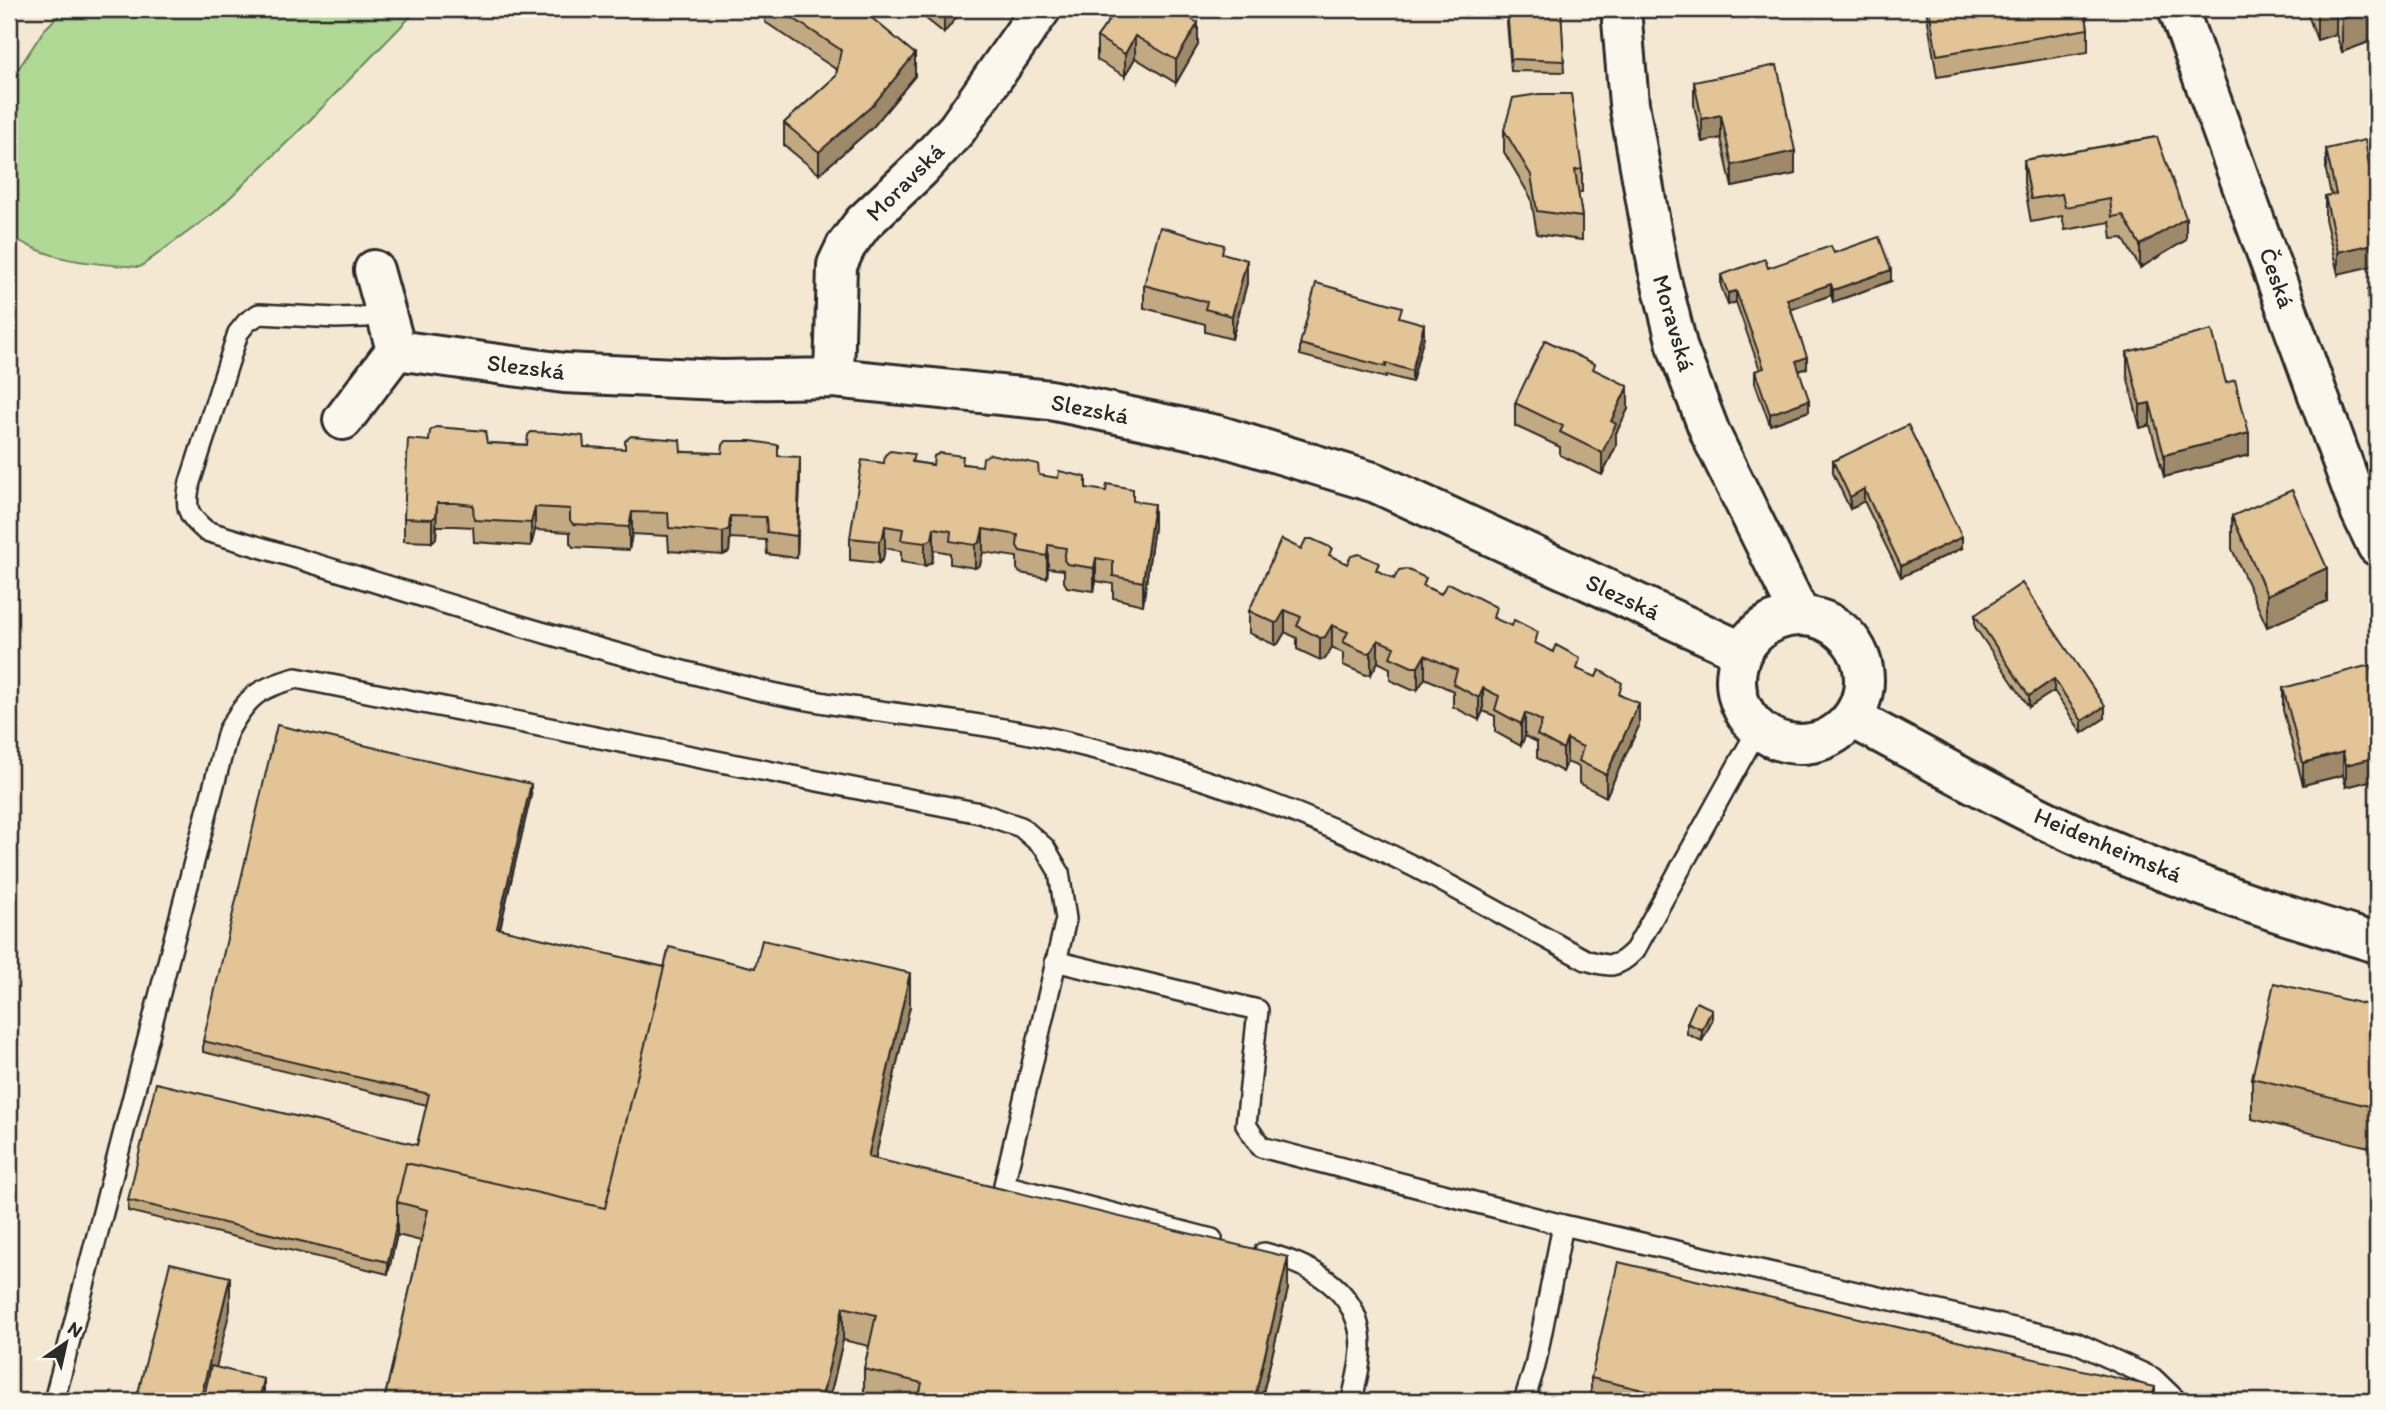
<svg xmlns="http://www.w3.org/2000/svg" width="2386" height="1410" font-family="Itim,sans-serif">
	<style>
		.green { fill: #b0d996; stroke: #6e8260; stroke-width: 2 }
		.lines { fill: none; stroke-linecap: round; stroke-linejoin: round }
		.lane-casing { stroke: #2b2b2b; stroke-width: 24 }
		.street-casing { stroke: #2b2b2b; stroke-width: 44 }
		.lane { stroke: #fbf7ec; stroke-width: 19 }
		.street { stroke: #fbf7ec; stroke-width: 38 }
		.wall { fill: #c2a981; stroke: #2b2b2b; stroke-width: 2 }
		.shaded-wall { fill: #9e8969; stroke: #2b2b2b; stroke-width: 2 }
		.building { fill: #e2c496; stroke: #2b2b2b; stroke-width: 2 }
		.labels { text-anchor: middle; stroke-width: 5; stroke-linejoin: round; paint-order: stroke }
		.street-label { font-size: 24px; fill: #2b2b2b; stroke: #fbf7ec }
	</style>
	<rect width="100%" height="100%" fill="#f4e8d2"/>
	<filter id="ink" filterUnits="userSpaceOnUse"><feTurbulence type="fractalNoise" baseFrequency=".0143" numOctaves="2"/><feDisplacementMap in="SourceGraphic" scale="14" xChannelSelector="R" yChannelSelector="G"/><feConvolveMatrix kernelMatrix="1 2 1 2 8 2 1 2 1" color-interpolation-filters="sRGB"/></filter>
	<g filter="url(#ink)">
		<path class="green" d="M 65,9 L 418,9 L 306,124 L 215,212 L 140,267 C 94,264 48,262 9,234 L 9,83 L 44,30 Z"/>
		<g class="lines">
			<g class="lane-casing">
				<path id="lane" d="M 386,313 L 366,317 L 336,318 L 259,314 L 247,322 L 238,333 L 190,482 C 185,508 186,514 206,531 C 385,584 564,643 746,687 C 850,713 958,716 1063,741 C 1183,769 1303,810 1413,866 C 1471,896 1528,929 1586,960 C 1610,967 1617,969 1635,950 L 1758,729
					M 1055,961 L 1258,1010 L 1246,1125 L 1261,1147 L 1563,1225 L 1535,1366 L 1524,1401
					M 1563,1225 L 2075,1342 L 2153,1378 L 2177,1401
					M 1264,1253 C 1312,1265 1361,1290 1361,1348 C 1361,1366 1355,1384 1352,1401
					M 54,1401 L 228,731 C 248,696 257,689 296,678 L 980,813 L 1021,827 L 1045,848 L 1059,872 L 1066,919 L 1004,1185 L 1212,1239"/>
			</g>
			<g class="street-casing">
				<path id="street" d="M 1621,9 L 1629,104 L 1658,268 L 1678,349 L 1711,435 L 1800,615
					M 2178,9 L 2359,508 L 2377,546
					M 396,350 L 564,373 L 721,380 L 834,378 L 1050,400 L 1217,435 L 1376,483 L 1741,651
					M 834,378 L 837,265 L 846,246 L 863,223 L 919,170 L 957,129 L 1041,9
					M 343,420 L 396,350 L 374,270
					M1736 680a64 64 0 1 1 128 0a64 64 0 1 1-128 0Z
					M 1852,718 C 1928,758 2004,802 2083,838 C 2178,880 2277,914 2377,943"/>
			</g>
			<use href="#lane" class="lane"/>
			<use href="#street" class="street"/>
		</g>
		<path class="wall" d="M 765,9 L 861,9 L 915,76 L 873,127 L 819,174 L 784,145 L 784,123 L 836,76 L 837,70 L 765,22 Z
			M 914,9 L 963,9 L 944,33 Z
			M 1117,9 L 1198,45 L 1176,83 L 1135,58 L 1125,76 L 1097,60 L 1097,37 Z
			M 1506,9 L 1561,9 L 1564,72 L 1511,71 Z
			M 1926,9 L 2085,9 L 2088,29 L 2088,52 L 1937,77 Z
			M 2306,9 L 2377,9 L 2377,39 L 2342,52 L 2336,34 L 2317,40 Z
			M 1694,82 L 1795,174 L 1732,187 L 1721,138 L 1702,142 L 1694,105 Z
			M 1504,130 L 1582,169 L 1582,192 L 1578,192 L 1582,217 L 1582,240 L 1537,234 L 1531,198 L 1504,152 Z
			M 2157,137 L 2186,240 L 2140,268 L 2123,238 L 2112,239 L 2110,222 L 2065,230 L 2062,216 L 2031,222 L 2024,183 L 2024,160 Z
			M 2326,149 L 2369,165 L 2338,274 L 2325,219 L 2325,196 L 2331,195 L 2326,171 Z
			M 1834,253 L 1891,281 L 1833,302 L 1831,295 L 1791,309 L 1807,368 L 1799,371 L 1809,411 L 1770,425 L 1755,383 L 1755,371 L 1760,370 L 1736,302 L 1728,305 L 1721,286 L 1721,275 L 1768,268 Z
			M 1224,254 L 1247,283 L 1232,339 L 1205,332 L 1205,324 L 1144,308 L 1144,285 Z
			M 2377,288 L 2377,356 L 2368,312 L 2368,290 Z
			M 1402,318 L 1424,336 L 1412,382 L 1386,375 L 1386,378 L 1300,355 L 1300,344 Z
			M 2127,352 L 2226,383 L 2249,455 L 2164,477 L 2150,425 L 2140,428 L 2127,375 Z
			M 1595,370 L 1628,409 L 1616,433 L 1616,446 L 1602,475 L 1560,455 L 1560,447 L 1515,426 L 1515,403 Z
			M 487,443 L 778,456 L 800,479 L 797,558 L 767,554 L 766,540 L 730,538 L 729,552 L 723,555 L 669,551 L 668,536 L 632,534 L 629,550 L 573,547 L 570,543 L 570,532 L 535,530 L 531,546 L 474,542 L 473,527 L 455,526 L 437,526 L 436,538 L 432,542 L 404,541 L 404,518 Z
			M 1833,461 L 1962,548 L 1901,577 L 1864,501 L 1850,509 L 1833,473 Z
			M 914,462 L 933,465 L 963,464 L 1039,475 L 1133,501 L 1154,527 L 1143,605 L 1113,598 L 1113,584 L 1096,581 L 1094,591 L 1067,587 L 1064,582 L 1064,570 L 1048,568 L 1047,578 L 1020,573 L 1017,569 L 1017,557 L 983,552 L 980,565 L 975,568 L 950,564 L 950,553 L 934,550 L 932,562 L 925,566 L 901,562 L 901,551 L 885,548 L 883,559 L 879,563 L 850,560 L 850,538 L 884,463 Z
			M 2232,516 L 2327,601 L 2267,627 L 2232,549 Z
			M 1332,557 L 1347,564 L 1379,572 L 1394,579 L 1426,587 L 1496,619 L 1622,696 L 1639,726 L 1606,797 L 1579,783 L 1579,767 L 1567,762 L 1563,772 L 1537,758 L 1537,742 L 1525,736 L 1521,746 L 1495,732 L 1495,716 L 1483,711 L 1479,720 L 1453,707 L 1453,691 L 1425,678 L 1418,689 L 1412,690 L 1390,680 L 1390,668 L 1378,662 L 1371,674 L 1366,675 L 1343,665 L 1343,653 L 1332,647 L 1325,659 L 1320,660 L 1297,649 L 1297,638 L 1285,632 L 1278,644 L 1275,645 L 1249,633 L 1249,611 Z
			M 1975,615 L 2105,718 L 2082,733 L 2054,691 L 2029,707 L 1975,627 Z
			M 2283,688 L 2377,693 L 2377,779 L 2346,787 L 2343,775 L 2303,785 L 2283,710 Z
			M 531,795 L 500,929 L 664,967 L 910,1006 L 875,1159 L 1288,1289 L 1261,1401 L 864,1401 L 864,1369 L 869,1346 L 843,1340 L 829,1401 L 384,1401 L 421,1241 L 397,1235 L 397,1234 L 388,1274 L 128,1211 L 128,1200 L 417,1145 L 427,1105 L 203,1052 L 203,1041 Z
			M 2377,1007 L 2377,1149 L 2252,1119 L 2252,1078 Z
			M 1712,1021 L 1702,1041 L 1687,1034 L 1687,1023 Z
			M 1591,1378 L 2155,1401 L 1591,1401 Z"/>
		<path class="shaded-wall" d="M 945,9 L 963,9 L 944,33 L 944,10 Z
			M 2317,9 L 2336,9 L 2336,34 L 2317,40 Z
			M 2371,9 L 2377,9 L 2377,39 L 2342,52 L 2342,19 Z
			M 1198,23 L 1198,45 L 1176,83 L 1176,60 Z
			M 1135,36 L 1135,58 L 1125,76 L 1125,54 Z
			M 915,54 L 915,76 L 873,127 L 819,174 L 819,152 Z
			M 1721,115 L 1721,138 L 1702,142 L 1702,119 Z
			M 1795,151 L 1795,174 L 1732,187 L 1732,165 Z
			M 2186,218 L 2186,240 L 2140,268 L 2140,245 Z
			M 2377,243 L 2377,265 L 2338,274 L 2338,252 Z
			M 1247,260 L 1247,283 L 1232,339 L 1232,316 Z
			M 1891,270 L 1891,281 L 1833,302 L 1833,290 Z
			M 1831,284 L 1831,295 L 1787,311 L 1787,299 Z
			M 1736,291 L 1736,302 L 1728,305 L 1728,293 Z
			M 1424,324 L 1424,336 L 1412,382 L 1412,371 Z
			M 1807,357 L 1807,368 L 1796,372 L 1796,361 Z
			M 1628,386 L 1628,409 L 1616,433 L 1616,446 L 1602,475 L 1602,453 L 1611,421 Z
			M 1809,400 L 1809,411 L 1770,425 L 1770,414 Z
			M 2150,403 L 2150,425 L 2140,428 L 2140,405 Z
			M 2249,433 L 2249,455 L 2164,477 L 2164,455 Z
			M 800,457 L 800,479 L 797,558 L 797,536 Z
			M 1864,489 L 1864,501 L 1850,509 L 1850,497 Z
			M 437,503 L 436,538 L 432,542 L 432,519 Z
			M 1154,504 L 1154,527 L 1143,605 L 1143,582 Z
			M 535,507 L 535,530 L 531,546 L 531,523 Z
			M 632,512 L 632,534 L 629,550 L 629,527 Z
			M 730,516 L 730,538 L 729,552 L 723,555 L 723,532 Z
			M 885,526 L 885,548 L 883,559 L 879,563 L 879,541 Z
			M 934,528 L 934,550 L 932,562 L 925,566 L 925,543 Z
			M 983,529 L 983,552 L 980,565 L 975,568 L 975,545 Z
			M 1962,537 L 1962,548 L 1901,577 L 1901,566 Z
			M 1048,545 L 1048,568 L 1047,578 L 1047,556 Z
			M 1096,558 L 1096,581 L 1094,591 L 1094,568 Z
			M 2327,568 L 2327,601 L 2267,627 L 2267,595 Z
			M 1285,610 L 1285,632 L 1278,644 L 1275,645 L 1275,623 Z
			M 1332,625 L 1332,647 L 1325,659 L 1320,660 L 1320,638 Z
			M 1378,640 L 1378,662 L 1371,674 L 1371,652 Z
			M 1425,655 L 1425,678 L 1418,689 L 1418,667 Z
			M 2054,679 L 2054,691 L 2029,707 L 2029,696 Z
			M 1483,688 L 1483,711 L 1479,720 L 1479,698 Z
			M 1639,703 L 1639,726 L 1606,797 L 1606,775 Z
			M 2105,706 L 2105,718 L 2082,733 L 2082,721 Z
			M 1525,713 L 1525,736 L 1521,746 L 1521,724 Z
			M 1567,739 L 1567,762 L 1563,772 L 1563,749 Z
			M 2343,752 L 2343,775 L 2303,785 L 2303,763 Z
			M 2377,757 L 2377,779 L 2346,787 L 2346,765 Z
			M 531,784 L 531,795 L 497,940 L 497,928 Z
			M 910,973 L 910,1006 L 868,1190 L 868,1157 Z
			M 1712,1009 L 1712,1021 L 1702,1041 L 1702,1030 Z
			M 397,1222 L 397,1234 L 388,1274 L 388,1262 Z
			M 1288,1257 L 1288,1289 L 1261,1401 L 1254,1401 Z
			M 230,1277 L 230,1310 L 208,1401 L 200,1401 Z
			M 843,1307 L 843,1340 L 829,1401 L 821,1401 Z
			M 264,1379 L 264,1401 L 259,1401 Z
			M 2155,1387 L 2155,1401 L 2151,1401 Z"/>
		<path class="building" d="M 779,9 L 861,9 L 915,54 L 873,105 L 819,152 L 784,123 L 836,76 L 841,50 Z
			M 1117,9 L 1174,9 L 1198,23 L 1176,60 L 1135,36 L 1125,54 L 1097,37 Z
			M 1507,9 L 1561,9 L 1564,61 L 1511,59 Z
			M 1929,9 L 2085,9 L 2088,29 L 1937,55 Z
			M 2339,9 L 2371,9 L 2342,19 Z
			M 1777,65 L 1795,151 L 1732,165 L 1721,115 L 1702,119 L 1694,82 Z
			M 1539,94 L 1571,94 L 1582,169 L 1575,170 L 1582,217 L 1537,211 L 1531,175 L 1504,130 L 1513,98 Z
			M 2157,137 L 2186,218 L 2140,245 L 2123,215 L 2112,217 L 2110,199 L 2065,207 L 2062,194 L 2031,199 L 2024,160 Z
			M 2365,140 L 2369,165 L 2377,163 L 2377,243 L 2338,252 L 2325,196 L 2336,194 L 2326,149 Z
			M 1160,227 L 1224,245 L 1222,253 L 1247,260 L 1232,316 L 1205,309 L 1207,302 L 1144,285 Z
			M 1879,237 L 1891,270 L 1833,290 L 1831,284 L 1787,299 L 1807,357 L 1796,361 L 1809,400 L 1770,414 L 1755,371 L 1764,368 L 1736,291 L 1728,293 L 1721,275 L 1765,259 L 1768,268 L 1831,246 L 1834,253 Z
			M 1316,283 L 1402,307 L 1399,317 L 1424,324 L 1412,371 L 1386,363 L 1386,367 L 1300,344 Z
			M 2377,288 L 2377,333 L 2368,290 Z
			M 2212,330 L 2226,383 L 2235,380 L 2249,433 L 2164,455 L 2150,403 L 2140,405 L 2127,352 Z
			M 1545,340 L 1595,364 L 1593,369 L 1628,386 L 1611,421 L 1616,424 L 1602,453 L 1560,432 L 1563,426 L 1515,403 Z
			M 1908,425 L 1962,537 L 1901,566 L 1864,489 L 1850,497 L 1833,461 Z
			M 436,427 L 485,431 L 487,443 L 527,445 L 528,435 L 531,432 L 556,433 L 583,436 L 584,447 L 625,449 L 625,441 L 631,436 L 680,440 L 681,452 L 722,453 L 723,445 L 726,441 L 751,441 L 778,445 L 778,456 L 800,457 L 797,536 L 767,532 L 766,517 L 730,516 L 729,529 L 723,532 L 669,528 L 668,513 L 632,512 L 629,527 L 573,524 L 570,520 L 570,509 L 535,507 L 531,523 L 474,520 L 473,505 L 455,503 L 437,503 L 436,516 L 432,519 L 404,518 L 408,439 L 429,441 L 430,431 Z
			M 890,451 L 914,454 L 912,462 L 933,465 L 934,456 L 940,453 L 963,456 L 962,464 L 982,466 L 983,458 L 990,454 L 1038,464 L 1039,475 L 1058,478 L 1059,471 L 1086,477 L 1086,488 L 1106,491 L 1107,484 L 1133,489 L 1133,501 L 1154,504 L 1143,582 L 1113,576 L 1113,561 L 1096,558 L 1094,568 L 1067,564 L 1064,560 L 1066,548 L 1048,545 L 1047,556 L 1020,551 L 1017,546 L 1018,535 L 983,529 L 980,542 L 975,545 L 950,541 L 951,531 L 934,528 L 932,539 L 925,543 L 901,540 L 903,529 L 885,526 L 883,536 L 879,541 L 850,538 L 862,460 L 884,463 L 885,455 Z
			M 2292,490 L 2327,568 L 2267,595 L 2232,516 Z
			M 1281,539 L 1301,549 L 1306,539 L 1312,539 L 1332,548 L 1329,555 L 1347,564 L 1351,556 L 1359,554 L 1379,563 L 1376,570 L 1394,579 L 1399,570 L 1406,569 L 1426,578 L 1423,586 L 1441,594 L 1446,585 L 1451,584 L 1496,607 L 1493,618 L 1512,626 L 1514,620 L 1538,632 L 1535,643 L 1554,652 L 1556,645 L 1580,658 L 1577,669 L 1596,677 L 1599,670 L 1622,683 L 1619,695 L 1639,703 L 1606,775 L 1579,761 L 1583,747 L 1567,739 L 1563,749 L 1537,735 L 1542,721 L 1525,713 L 1521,724 L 1495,710 L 1499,696 L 1483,688 L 1479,698 L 1453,684 L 1457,670 L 1425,655 L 1418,667 L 1412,667 L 1390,657 L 1394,647 L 1378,640 L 1371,652 L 1366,653 L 1343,642 L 1348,632 L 1332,625 L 1325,637 L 1320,638 L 1297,626 L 1301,617 L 1285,610 L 1278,622 L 1275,623 L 1249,611 Z
			M 2022,583 L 2105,706 L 2082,721 L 2054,679 L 2029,696 L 1975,615 Z
			M 2370,665 L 2377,693 L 2377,757 L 2346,765 L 2343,752 L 2303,763 L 2283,688 Z
			M 277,725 L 531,784 L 497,928 L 664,967 L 605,1208 L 406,1163 L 397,1202 L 397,1222 L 388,1262 L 128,1200 L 156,1083 L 417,1145 L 429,1094 L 203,1041 Z
			M 762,940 L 910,973 L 868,1157 L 1288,1257 L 1254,1401 L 918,1401 L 922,1383 L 864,1369 L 876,1315 L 843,1307 L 821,1401 L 384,1401 L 428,1210 L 397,1202 L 406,1163 L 605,1208 L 669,947 L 755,968 Z
			M 2274,983 L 2377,1007 L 2377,1108 L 2252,1078 Z
			M 1696,1002 L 1712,1009 L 1702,1030 L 1687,1023 Z
			M 1618,1262 L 2155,1387 L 2151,1401 L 1691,1401 L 1591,1378 Z
			M 170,1263 L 230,1277 L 200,1401 L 136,1401 Z
			M 211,1366 L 264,1379 L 259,1401 L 203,1401 Z"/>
	</g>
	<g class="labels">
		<g class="street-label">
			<text transform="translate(905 182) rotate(-45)" y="8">Moravská</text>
			<text transform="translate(2277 278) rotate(70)" y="8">Česká</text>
			<text transform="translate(1674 323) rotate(74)" y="8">Moravská</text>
			<text transform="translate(526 367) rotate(7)" y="8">Slezská</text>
			<text transform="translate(1090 409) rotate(11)" y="8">Slezská</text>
			<text transform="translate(1623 597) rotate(25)" y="8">Slezská</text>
			<text transform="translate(2108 845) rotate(23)" y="8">Heidenheimská</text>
		</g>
	</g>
	<rect width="2386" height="1410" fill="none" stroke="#fbf7ec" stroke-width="35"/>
	<rect x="18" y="18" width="2351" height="1375" fill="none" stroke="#2b2b2b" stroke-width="2.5" filter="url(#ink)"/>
	<g transform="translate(66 1343) rotate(34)" stroke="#fbf7ec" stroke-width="5" paint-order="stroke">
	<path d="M0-5L12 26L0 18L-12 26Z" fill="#2b2b2b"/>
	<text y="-10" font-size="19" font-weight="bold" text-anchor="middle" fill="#2b2b2b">N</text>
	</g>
</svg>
